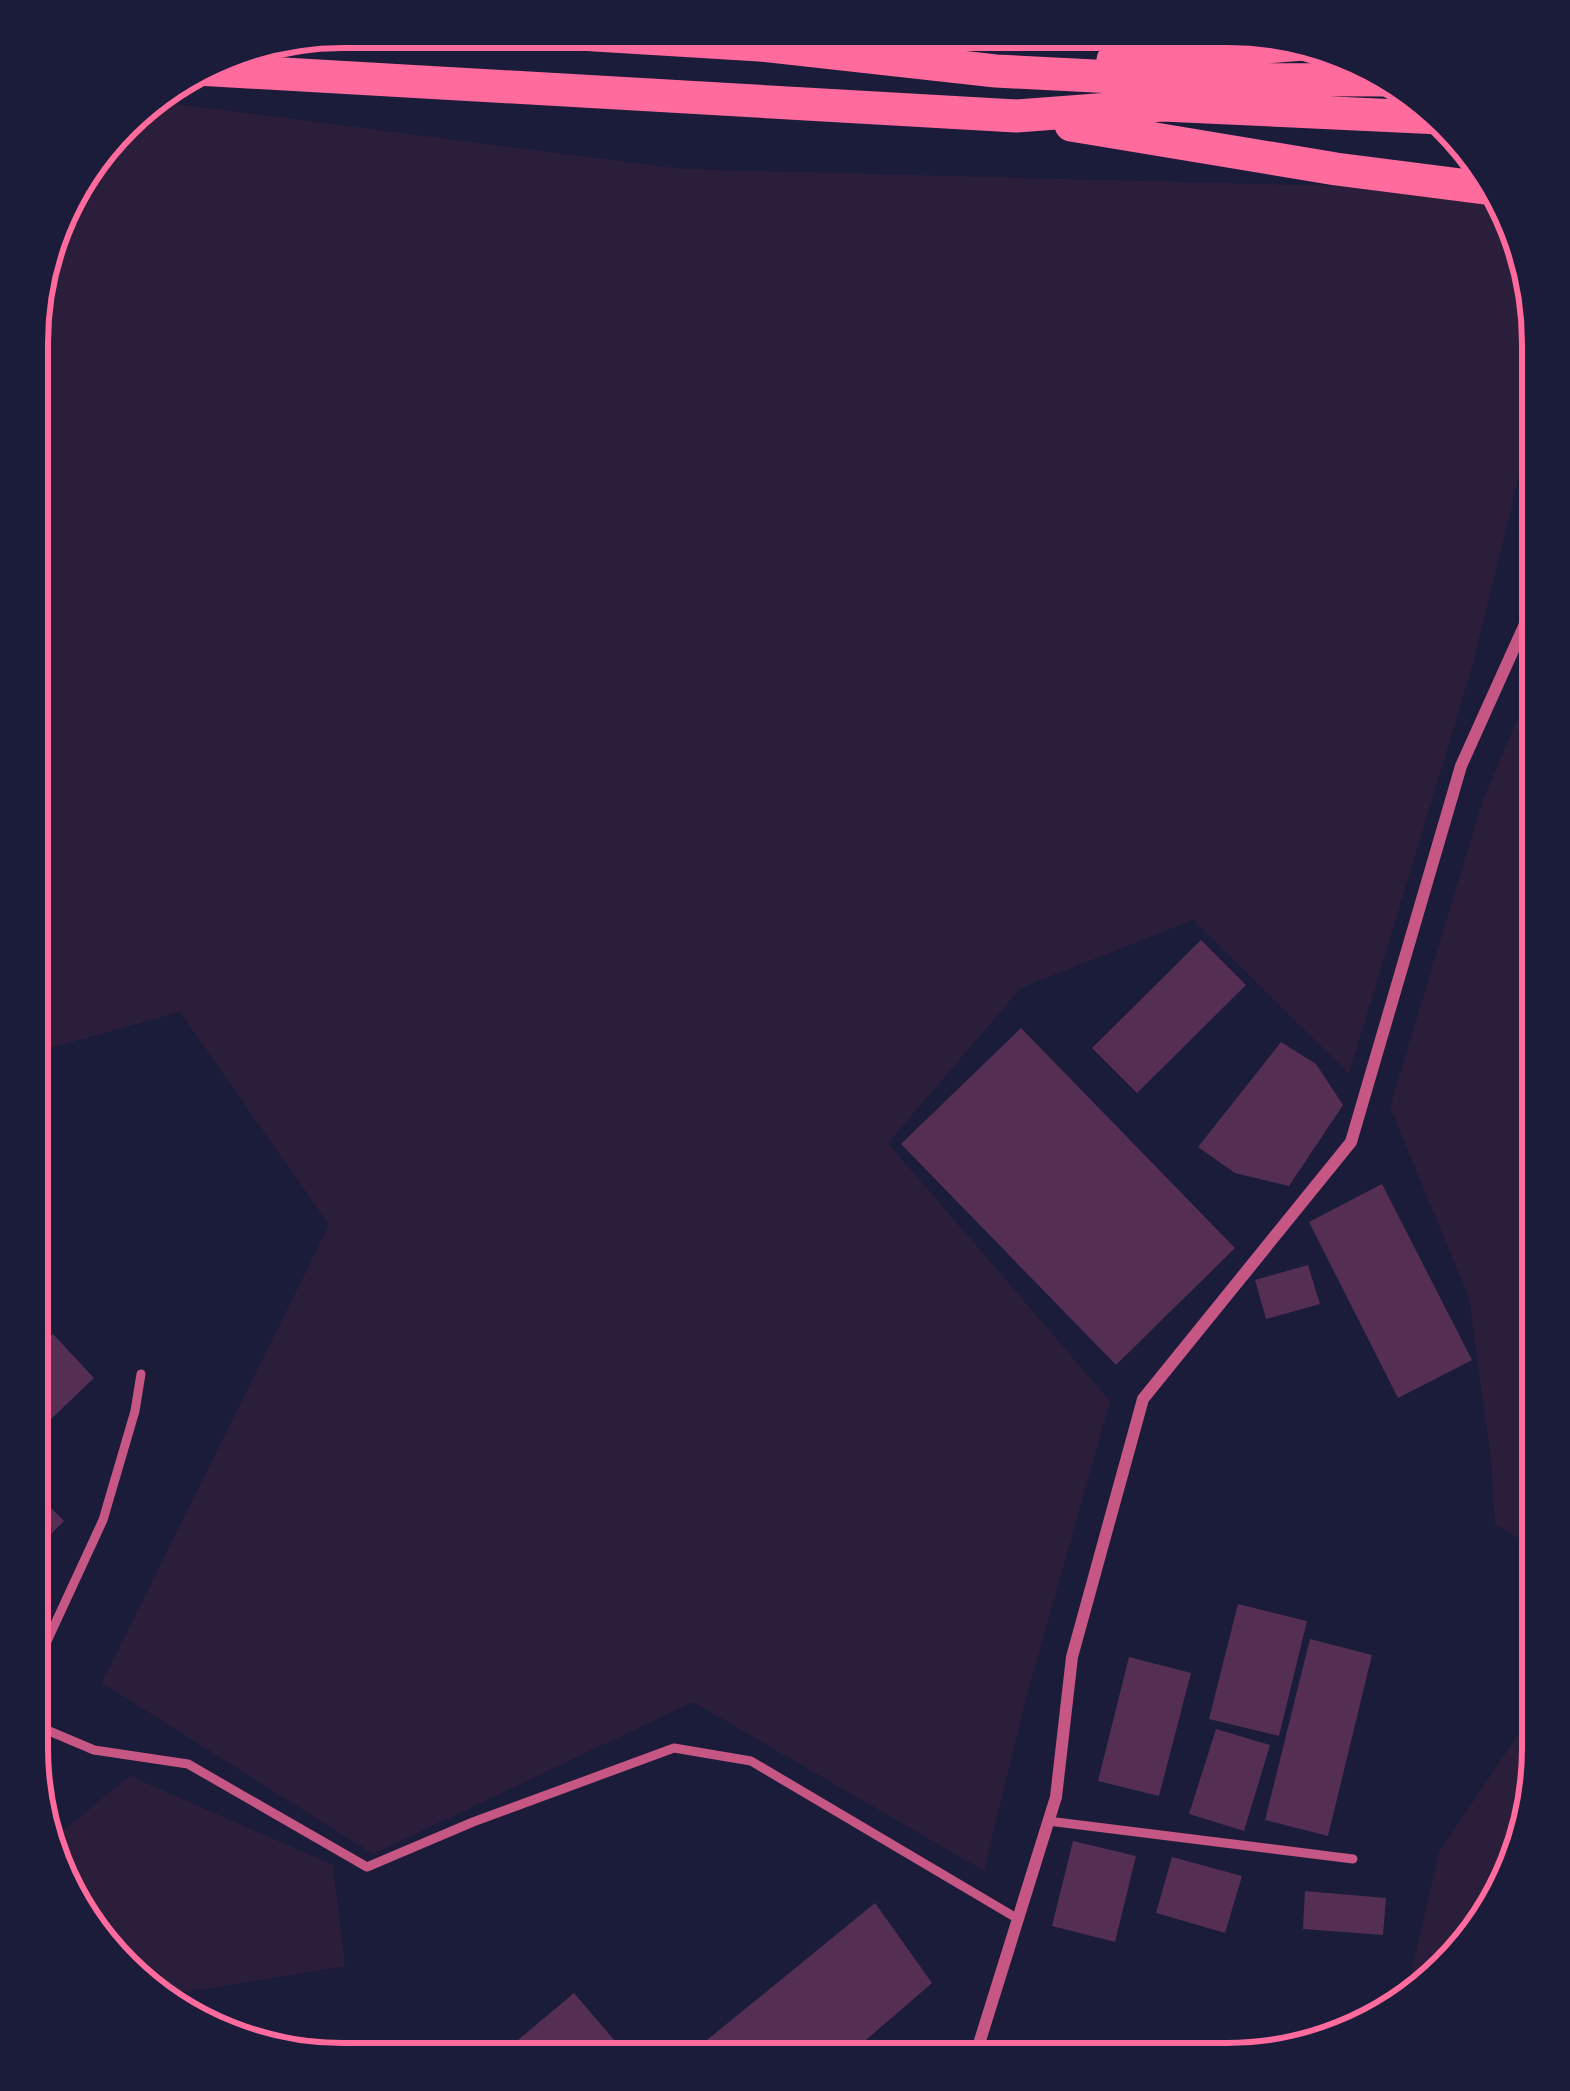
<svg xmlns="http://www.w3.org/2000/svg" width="1570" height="2091" font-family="'Exo 2',sans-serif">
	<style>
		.green { fill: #2a1e3b }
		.building { fill: #542f53 }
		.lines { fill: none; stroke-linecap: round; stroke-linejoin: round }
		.service { stroke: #c65784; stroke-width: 9 }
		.minor { stroke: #c65784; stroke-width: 12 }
		.trunk { stroke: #ff6b9d; stroke-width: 33 }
		.rim { fill: none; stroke: #ff6b9d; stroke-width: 6 }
	</style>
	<rect width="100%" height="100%" fill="#1b1b3a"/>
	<path class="green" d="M 144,100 L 682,169 L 1416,188 L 1511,204 L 1543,342 L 1543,377 L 1472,667 L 1349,1074 L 1193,920 L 1021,988 L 888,1143 L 1110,1401 L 1025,1702 L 984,1871 L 693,1702 L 373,1854 L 102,1683 L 329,1225 L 180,1012 L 28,1054 L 30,301 L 69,186 L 135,105 Z
		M 1543,659 L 1542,1553 L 1495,1524 L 1491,1460 L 1469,1298 L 1390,1107 L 1483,800 Z
		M 1542,1699 L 1542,1770 L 1490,1923 L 1406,1997 L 1439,1852 Z
		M 130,1776 L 333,1865 L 345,1966 L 155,1997 L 60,1888 L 49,1842 Z"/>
	<path class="building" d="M 1201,940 L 1246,985 L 1137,1093 L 1092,1048 Z
		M 1021,1028 L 1235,1248 L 1116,1365 L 901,1144 Z
		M 1281,1042 L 1316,1064 L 1343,1105 L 1289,1186 L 1235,1173 L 1198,1147 Z
		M 1382,1184 L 1472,1360 L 1398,1398 L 1309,1222 Z
		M 1308,1265 L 1320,1304 L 1266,1319 L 1255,1280 Z
		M 53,1334 L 94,1378 L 28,1441 L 28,1358 Z
		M 28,1485 L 64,1521 L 27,1558 Z
		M 1238,1604 L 1307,1621 L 1279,1736 L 1209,1719 Z
		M 1310,1639 L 1372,1655 L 1328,1836 L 1265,1820 Z
		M 1129,1657 L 1191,1673 L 1159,1796 L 1098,1781 Z
		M 1216,1729 L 1270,1745 L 1244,1831 L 1189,1814 Z
		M 1073,1841 L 1136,1856 L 1115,1942 L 1052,1926 Z
		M 1172,1857 L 1242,1876 L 1225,1933 L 1156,1913 Z
		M 1305,1891 L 1386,1898 L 1383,1935 L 1303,1929 Z
		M 875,1903 L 932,1983 L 852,2052 L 826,2063 L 680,2062 Z
		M 574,1993 L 633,2062 L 492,2062 Z"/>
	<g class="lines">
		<path class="service" d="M 141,1374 L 135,1411 L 103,1520 L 42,1652 L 42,1728 L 94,1750 L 188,1764 L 367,1867 L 473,1822 L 674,1748 L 751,1761 L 1018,1919
			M 1048,1821 L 1353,1859"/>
		<path class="minor" d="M 973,2063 L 1056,1797 L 1072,1657 L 1143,1399 L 1351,1142 L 1461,766 L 1543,584"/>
		<path class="trunk" d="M 464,27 L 760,45 L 996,71 L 1153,79 L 1389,80
			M 1113,60 L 1303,44
			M 197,69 L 1016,116 L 1163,105 L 1441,118
			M 1071,125 L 1336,169 L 1500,190"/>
	</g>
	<path d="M0 0H1570V2091H0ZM343 48H1227A295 295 0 0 1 1522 343V1748A295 295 0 0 1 1227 2043H343A295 295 0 0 1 48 1748V343A295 295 0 0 1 343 48Z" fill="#1b1b3a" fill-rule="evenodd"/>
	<path class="rim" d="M343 48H1227A295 295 0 0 1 1522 343V1748A295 295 0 0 1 1227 2043H343A295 295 0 0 1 48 1748V343A295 295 0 0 1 343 48Z"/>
</svg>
